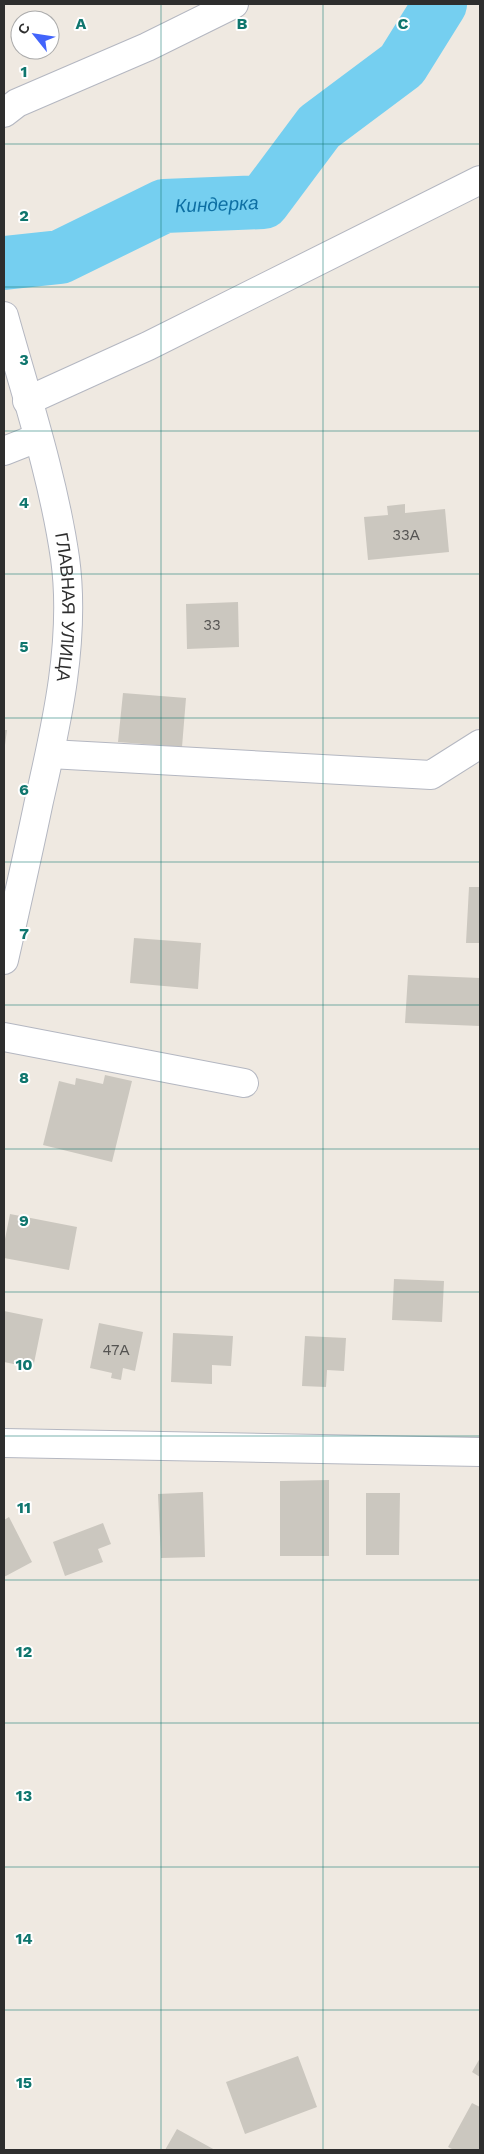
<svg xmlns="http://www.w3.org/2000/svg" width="484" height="2154" font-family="'Work Sans',sans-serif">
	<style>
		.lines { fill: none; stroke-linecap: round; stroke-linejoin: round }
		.river { stroke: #75cff0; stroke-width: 54 }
		.building { fill: #cbc7bf }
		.minor-casing { stroke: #b4b7c1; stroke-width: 30 }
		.minor { stroke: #fff; stroke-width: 28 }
		.grid { fill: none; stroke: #0f766e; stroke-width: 1; stroke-opacity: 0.55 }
		.labels { text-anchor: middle; stroke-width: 4; stroke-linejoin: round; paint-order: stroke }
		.number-label { font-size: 15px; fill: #555452 }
		.street-label { font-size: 18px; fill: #2e2e2e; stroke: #fff }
		.water-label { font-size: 19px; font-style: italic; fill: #0d6fa3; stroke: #fff }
		.grid-label { font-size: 16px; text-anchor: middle; font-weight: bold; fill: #0f766e; stroke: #fff; stroke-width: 4; stroke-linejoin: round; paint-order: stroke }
	</style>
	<rect width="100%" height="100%" fill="#efe9e1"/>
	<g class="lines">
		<path class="river" id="s1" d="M 4,263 L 60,257 L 164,206 L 263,202 L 319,127 L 402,65 L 440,4"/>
	</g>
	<path class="building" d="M 405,504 L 405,513 L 445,509 L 449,552 L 368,560 L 364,517 L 388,515 L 387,506 Z
		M 238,602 L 239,647 L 187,649 L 186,604 Z
		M 123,693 L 186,698 L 182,747 L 118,742 Z
		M 4,730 L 7,730 L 5,745 L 4,745 Z
		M 469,887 L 480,887 L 480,943 L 466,943 Z
		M 134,938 L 201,943 L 198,989 L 130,983 Z
		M 408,975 L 480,978 L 480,1026 L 405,1023 Z
		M 105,1075 L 132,1081 L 112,1162 L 43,1145 L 59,1081 L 75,1085 L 76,1078 L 103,1084 Z
		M 10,1214 L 77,1227 L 69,1270 L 4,1258 L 4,1244 Z
		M 394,1279 L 444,1281 L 442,1322 L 392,1320 Z
		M 4,1311 L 43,1319 L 33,1368 L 4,1362 Z
		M 99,1323 L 143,1332 L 135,1371 L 123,1368 L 121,1380 L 111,1378 L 112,1373 L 90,1368 Z
		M 173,1333 L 233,1336 L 231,1366 L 212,1365 L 212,1384 L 171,1382 Z
		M 305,1336 L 346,1338 L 344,1371 L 327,1370 L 326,1387 L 302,1386 Z
		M 329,1480 L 329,1556 L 280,1556 L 280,1481 Z
		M 203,1492 L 205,1557 L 161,1558 L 158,1494 Z
		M 366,1493 L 400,1493 L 399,1555 L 366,1555 Z
		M 9,1517 L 32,1562 L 4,1577 L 4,1520 Z
		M 103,1523 L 111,1544 L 98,1549 L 103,1562 L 65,1576 L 53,1542 Z
		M 298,2056 L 317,2107 L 245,2134 L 226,2082 Z
		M 480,2058 L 480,2077 L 472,2072 Z
		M 472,2103 L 480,2107 L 480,2150 L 454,2150 L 448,2147 Z
		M 177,2129 L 215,2150 L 165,2150 Z"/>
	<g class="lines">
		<g class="minor-casing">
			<g id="minor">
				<path d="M 4,113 L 17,103 L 147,47 L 234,4"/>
				<path id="s2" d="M 4,316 C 26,395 53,476 65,558 C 76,638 57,723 39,801 C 28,854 16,907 4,960"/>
				<path d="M 27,401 L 148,346 L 480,180"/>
				<path d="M 4,451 L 37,438"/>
				<path d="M 50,754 L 431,775 L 480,744"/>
				<path d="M 4,1037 L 244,1083"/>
				<path d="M 4,1443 L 480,1452"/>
			</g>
		</g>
		<use href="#minor" class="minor"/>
	</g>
	<path class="grid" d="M 161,4 L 161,2150M 323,4 L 323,2150M 4,144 L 480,144M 4,287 L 480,287M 4,431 L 480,431M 4,574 L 480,574M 4,718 L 480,718M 4,862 L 480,862M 4,1005 L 480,1005M 4,1149 L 480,1149M 4,1292 L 480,1292M 4,1436 L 480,1436M 4,1580 L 480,1580M 4,1723 L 480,1723M 4,1867 L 480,1867M 4,2010 L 480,2010"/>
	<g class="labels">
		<g class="number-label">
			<text x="406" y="540">33А</text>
			<text x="212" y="630">33</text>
			<text x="116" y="1355">47А</text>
		</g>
		<g class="street-label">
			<text dy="6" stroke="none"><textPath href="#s2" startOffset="299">ГЛАВНАЯ УЛИЦА</textPath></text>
		</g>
		<g class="water-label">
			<text dy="7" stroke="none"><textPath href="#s1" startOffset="225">Киндерка</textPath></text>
		</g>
	</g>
	<g class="grid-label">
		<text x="81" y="29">A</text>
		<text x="242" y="29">B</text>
		<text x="403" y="29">C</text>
		<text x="24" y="77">1</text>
		<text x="24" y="221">2</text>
		<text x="24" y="365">3</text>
		<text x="24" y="508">4</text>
		<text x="24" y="652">5</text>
		<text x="24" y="795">6</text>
		<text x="24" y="939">7</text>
		<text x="24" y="1083">8</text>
		<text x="24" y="1226">9</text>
		<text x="24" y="1370">10</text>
		<text x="24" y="1513">11</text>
		<text x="24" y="1657">12</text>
		<text x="24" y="1801">13</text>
		<text x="24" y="1944">14</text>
		<text x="24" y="2088">15</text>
	</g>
	<rect width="484" height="2154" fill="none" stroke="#2e2e2e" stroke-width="10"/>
	<g transform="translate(35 35) rotate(300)"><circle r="24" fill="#ffffff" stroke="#ababab"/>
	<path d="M0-4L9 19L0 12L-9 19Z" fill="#4264fb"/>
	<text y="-8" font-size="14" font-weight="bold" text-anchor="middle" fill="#2e2e2e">С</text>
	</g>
</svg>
